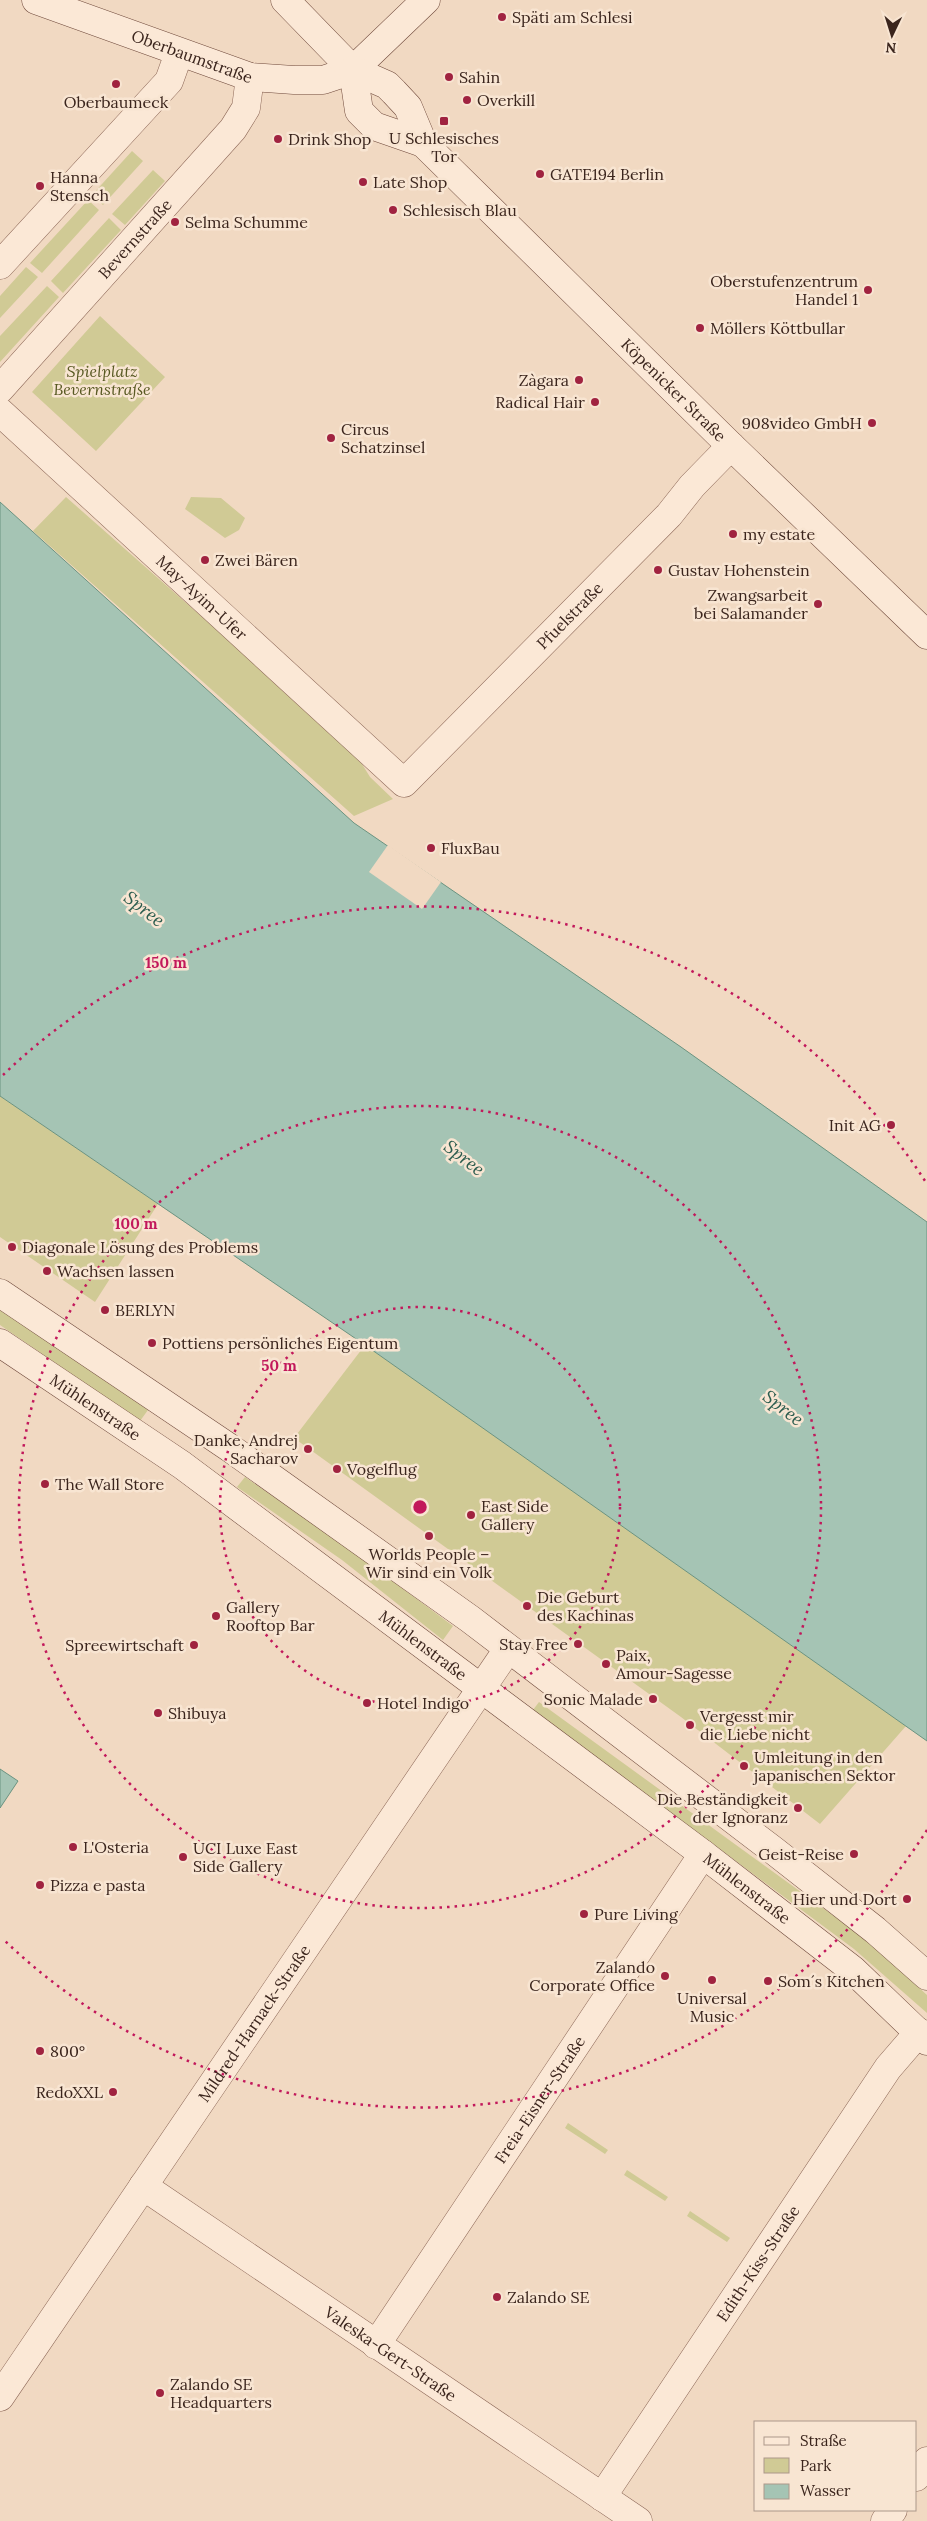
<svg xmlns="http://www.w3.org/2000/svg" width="927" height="2521" font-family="Lora,serif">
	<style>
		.green { fill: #d0ca95 }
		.water { fill: #a5c4b4; stroke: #6b9380 }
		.pier { fill: #f1d9c2 }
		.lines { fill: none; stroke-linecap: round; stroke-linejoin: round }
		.minor-casing { stroke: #8d6858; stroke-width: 29 }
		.secondary-casing { stroke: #6f493b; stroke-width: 29 }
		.minor { stroke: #fbe8d6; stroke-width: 28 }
		.secondary { stroke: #fbe8d6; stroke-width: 28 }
		.ring { fill: none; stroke: #c2185b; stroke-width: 2.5; stroke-dasharray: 2.5 5 }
		.poi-dot { fill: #a02340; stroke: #f8e5d2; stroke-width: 2 }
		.labels { text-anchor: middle; stroke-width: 5; stroke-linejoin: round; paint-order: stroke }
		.poi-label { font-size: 16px; fill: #3b251d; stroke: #f8e5d2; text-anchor: start }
		.street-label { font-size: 16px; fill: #3b251d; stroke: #f8e5d2 }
		.park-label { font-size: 16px; font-style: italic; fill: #585922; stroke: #f8e5d2 }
		.water-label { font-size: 18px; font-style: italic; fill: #2b5c4e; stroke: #f8e5d2 }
		.centre { fill: #c2185b; stroke: #f8e5d2; stroke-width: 2.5 }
		.ring-label { font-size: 15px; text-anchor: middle; font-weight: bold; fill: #c2185b; stroke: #f8e5d2; stroke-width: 5; stroke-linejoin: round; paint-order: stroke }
	</style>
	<rect width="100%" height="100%" fill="#f1d9c2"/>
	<path class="green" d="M 132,151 L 143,161 L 103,205 L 92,195 Z
		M 153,170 L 165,181 L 125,225 L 112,214 Z
		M 88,200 L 99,210 L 42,273 L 30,263 Z
		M 109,218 L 121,230 L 63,293 L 51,281 Z
		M 26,267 L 38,277 L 0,318 L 0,296 Z
		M 47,286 L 59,297 L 0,362 L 0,336 Z
		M 100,316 L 165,377 L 96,451 L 32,392 Z
		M 66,497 L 354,751 L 370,777 L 393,799 L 354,816 L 33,531 Z
		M 191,497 L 221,498 L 245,518 L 239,530 L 225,538 L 185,509 Z
		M 0,1096 L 158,1204 L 95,1302 L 0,1237 Z
		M 0,1309 L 148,1410 L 140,1421 L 0,1325 Z
		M 365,1345 L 906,1726 L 820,1824 L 681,1717 L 294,1438 Z
		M 245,1477 L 351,1550 L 453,1626 L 443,1640 L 342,1560 L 237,1487 Z
		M 539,1702 L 863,1937 L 927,1995 L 927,2013 L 854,1949 L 533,1710 Z
		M 568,2123 L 608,2150 L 605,2154 L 565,2128 Z
		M 627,2170 L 668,2197 L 665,2201 L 624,2175 Z
		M 690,2211 L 730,2238 L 727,2242 L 687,2216 Z"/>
	<path class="water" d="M 0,502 L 354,823 L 681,1047 L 927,1222 L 927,1741 L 365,1345 L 0,1096 Z
		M 0,1769 L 18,1781 L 0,1808 Z"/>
	<path class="pier" d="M 388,845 L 441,882 L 422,909 L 369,872 Z"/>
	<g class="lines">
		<g class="minor-casing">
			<g id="minor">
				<path d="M 0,265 L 169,81 L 179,53"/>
				<path id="s1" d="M 0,389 L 233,129 L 246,108 L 250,77"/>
				<path id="s2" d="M 0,412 L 404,783 L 669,515 L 692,486 L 731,446"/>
				<path id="s3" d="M 143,2186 L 638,2521"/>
				<path id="s4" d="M 376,2345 L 703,1854"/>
				<path id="s5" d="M 0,2397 L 508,1649"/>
				<path d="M 916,2477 L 927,2461"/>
				<path id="s6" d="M 602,2497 L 888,2068 L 919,2032"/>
				<path d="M 885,2521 L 893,2510"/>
			</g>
		</g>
		<g class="secondary-casing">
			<g id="secondary">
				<path id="s7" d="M 36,0 L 250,77 L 294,80 L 323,80 L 353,70 L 426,0"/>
				<path id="s8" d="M 285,0 L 353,70 L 387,85 L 394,92 L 408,107 L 423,143 L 731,446 L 927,635"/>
				<path d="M 353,70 L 359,111 L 374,126 L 423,143"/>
				<path d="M 0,1293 L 230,1448 L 470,1619 L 773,1850 L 875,1930 L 927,1976"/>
				<path id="s9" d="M 0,1343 L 182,1465 L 703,1854 L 853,1970 L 927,2041"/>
			</g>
		</g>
		<use href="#minor" class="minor"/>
		<use href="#secondary" class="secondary"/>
	</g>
	<g class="ring">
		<circle cx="420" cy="1507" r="200"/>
		<circle cx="420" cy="1507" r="401"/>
		<path d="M927 1830A601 601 0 0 1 3 1939M3 1075A601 601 0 0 1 927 1184"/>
	</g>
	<g class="poi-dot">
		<circle cx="502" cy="17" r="5"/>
		<circle cx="449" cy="77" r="5"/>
		<circle cx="116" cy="84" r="5"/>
		<circle cx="467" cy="100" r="5"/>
		<rect x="439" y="116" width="10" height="10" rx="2.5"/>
		<circle cx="278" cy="139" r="5"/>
		<circle cx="540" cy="174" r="5"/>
		<circle cx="363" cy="182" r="5"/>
		<circle cx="40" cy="186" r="5"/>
		<circle cx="393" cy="210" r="5"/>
		<circle cx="175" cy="222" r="5"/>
		<circle cx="868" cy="290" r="5"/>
		<circle cx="700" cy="328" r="5"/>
		<circle cx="579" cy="380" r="5"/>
		<circle cx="595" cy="402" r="5"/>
		<circle cx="872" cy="423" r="5"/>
		<circle cx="331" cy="438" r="5"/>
		<circle cx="733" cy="534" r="5"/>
		<circle cx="205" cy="560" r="5"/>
		<circle cx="658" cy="570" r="5"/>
		<circle cx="818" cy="604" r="5"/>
		<circle cx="431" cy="848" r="5"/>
		<circle cx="891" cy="1125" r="5"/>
		<circle cx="12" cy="1247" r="5"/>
		<circle cx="47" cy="1271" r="5"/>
		<circle cx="105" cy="1310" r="5"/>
		<circle cx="152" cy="1343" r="5"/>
		<circle cx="308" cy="1449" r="5"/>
		<circle cx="337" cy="1469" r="5"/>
		<circle cx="45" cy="1484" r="5"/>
		<circle cx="471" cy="1515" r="5"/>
		<circle cx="429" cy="1536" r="5"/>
		<circle cx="527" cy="1606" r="5"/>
		<circle cx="216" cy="1616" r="5"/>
		<circle cx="578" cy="1644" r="5"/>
		<circle cx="194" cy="1645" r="5"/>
		<circle cx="606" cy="1664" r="5"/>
		<circle cx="653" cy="1699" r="5"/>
		<circle cx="367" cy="1703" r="5"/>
		<circle cx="158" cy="1713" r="5"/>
		<circle cx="690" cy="1725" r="5"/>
		<circle cx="744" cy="1766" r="5"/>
		<circle cx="798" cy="1808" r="5"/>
		<circle cx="73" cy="1847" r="5"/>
		<circle cx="854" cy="1854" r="5"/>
		<circle cx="183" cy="1857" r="5"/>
		<circle cx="40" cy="1885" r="5"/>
		<circle cx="907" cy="1899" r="5"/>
		<circle cx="584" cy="1914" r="5"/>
		<circle cx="665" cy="1976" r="5"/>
		<circle cx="712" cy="1980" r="5"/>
		<circle cx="768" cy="1981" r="5"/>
		<circle cx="40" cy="2051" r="5"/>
		<circle cx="113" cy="2092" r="5"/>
		<circle cx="497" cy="2297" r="5"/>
		<circle cx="160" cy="2393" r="5"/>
	</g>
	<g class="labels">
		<g class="poi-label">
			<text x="512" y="23">Späti am Schlesi</text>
			<text x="459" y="83">Sahin</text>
			<text x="477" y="106">Overkill</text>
			<text x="116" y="108" text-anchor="middle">Oberbaumeck</text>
			<text x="444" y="144" text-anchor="middle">U Schlesisches<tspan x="444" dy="18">Tor</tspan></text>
			<text x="288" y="145">Drink Shop</text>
			<text x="550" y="180">GATE194 Berlin</text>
			<text x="50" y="183">Hanna<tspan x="50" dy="18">Stensch</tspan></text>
			<text x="373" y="188">Late Shop</text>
			<text x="403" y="216">Schlesisch Blau</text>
			<text x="185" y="228">Selma Schumme</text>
			<text x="858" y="287" text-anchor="end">Oberstufenzentrum<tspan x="858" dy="18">Handel 1</tspan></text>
			<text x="710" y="334">Möllers Köttbullar</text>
			<text x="569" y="386" text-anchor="end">Zàgara</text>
			<text x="585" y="408" text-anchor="end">Radical Hair</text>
			<text x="862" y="429" text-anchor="end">908video GmbH</text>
			<text x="341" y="435">Circus<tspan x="341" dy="18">Schatzinsel</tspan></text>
			<text x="743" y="540">my estate</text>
			<text x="215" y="566">Zwei Bären</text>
			<text x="668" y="576">Gustav Hohenstein</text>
			<text x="808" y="601" text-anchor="end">Zwangsarbeit<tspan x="808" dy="18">bei Salamander</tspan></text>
			<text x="441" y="854">FluxBau</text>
			<text x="881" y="1131" text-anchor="end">Init AG</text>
			<text x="22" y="1253">Diagonale Lösung des Problems</text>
			<text x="57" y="1277">Wachsen lassen</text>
			<text x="115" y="1316">BERLYN</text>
			<text x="162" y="1349">Pottiens persönliches Eigentum</text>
			<text x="298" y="1446" text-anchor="end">Danke, Andrej<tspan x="298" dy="18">Sacharov</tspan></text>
			<text x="347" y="1475">Vogelflug</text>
			<text x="55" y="1490">The Wall Store</text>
			<text x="481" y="1512">East Side<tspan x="481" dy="18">Gallery</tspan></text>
			<text x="429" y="1560" text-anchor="middle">Worlds People –<tspan x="429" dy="18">Wir sind ein Volk</tspan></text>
			<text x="537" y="1603">Die Geburt<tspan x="537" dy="18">des Kachinas</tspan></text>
			<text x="226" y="1613">Gallery<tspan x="226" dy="18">Rooftop Bar</tspan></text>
			<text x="568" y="1650" text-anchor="end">Stay Free</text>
			<text x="184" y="1651" text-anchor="end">Spreewirtschaft</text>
			<text x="616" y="1661">Paix,<tspan x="616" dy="18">Amour-Sagesse</tspan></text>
			<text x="643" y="1705" text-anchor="end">Sonic Malade</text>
			<text x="377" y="1709">Hotel Indigo</text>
			<text x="168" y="1719">Shibuya</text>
			<text x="700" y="1722">Vergesst mir<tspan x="700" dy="18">die Liebe nicht</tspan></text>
			<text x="754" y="1763">Umleitung in den<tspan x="754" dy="18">japanischen Sektor</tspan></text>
			<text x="788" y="1805" text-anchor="end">Die Beständigkeit<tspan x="788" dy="18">der Ignoranz</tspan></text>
			<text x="83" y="1853">L'Osteria</text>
			<text x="193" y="1854">UCI Luxe East<tspan x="193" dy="18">Side Gallery</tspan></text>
			<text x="844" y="1860" text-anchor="end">Geist-Reise</text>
			<text x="50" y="1891">Pizza e pasta</text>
			<text x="897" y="1905" text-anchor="end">Hier und Dort</text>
			<text x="594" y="1920">Pure Living</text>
			<text x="655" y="1973" text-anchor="end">Zalando<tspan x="655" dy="18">Corporate Office</tspan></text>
			<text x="778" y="1987">Som´s Kitchen</text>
			<text x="712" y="2004" text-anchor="middle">Universal<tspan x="712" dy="18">Music</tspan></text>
			<text x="50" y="2057">800°</text>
			<text x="103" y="2098" text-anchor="end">RedoXXL</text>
			<text x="507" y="2303">Zalando SE</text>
			<text x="170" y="2390">Zalando SE<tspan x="170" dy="18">Headquarters</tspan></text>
		</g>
		<g class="street-label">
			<text dy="6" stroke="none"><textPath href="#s7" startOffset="166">Oberbaumstraße</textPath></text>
			<text dy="6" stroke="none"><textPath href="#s1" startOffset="202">Bevernstraße</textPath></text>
			<text dy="6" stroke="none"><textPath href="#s8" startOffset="556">Köpenicker Straße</textPath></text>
			<text dy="6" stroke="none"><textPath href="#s2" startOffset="274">May-Ayim-Ufer</textPath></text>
			<text dy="6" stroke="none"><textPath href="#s2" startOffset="784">Pfuelstraße</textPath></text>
			<text dy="6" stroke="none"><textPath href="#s9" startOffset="115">Mühlenstraße</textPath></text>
			<text dy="6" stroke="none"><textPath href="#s9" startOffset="520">Mühlenstraße</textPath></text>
			<text dy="6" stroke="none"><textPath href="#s9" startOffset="925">Mühlenstraße</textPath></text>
			<text dy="6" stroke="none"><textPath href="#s5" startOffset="452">Mildred-Harnack-Straße</textPath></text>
			<text dy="6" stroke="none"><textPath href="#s4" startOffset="295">Freia-Eisner-Straße</textPath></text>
			<text dy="6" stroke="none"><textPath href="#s6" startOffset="281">Edith-Kiss-Straße</textPath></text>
			<text dy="6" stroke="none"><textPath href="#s3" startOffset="299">Valeska-Gert-Straße</textPath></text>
		</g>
		<g class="park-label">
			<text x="102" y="377">Spielplatz<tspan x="102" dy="18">Bevernstraße</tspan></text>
		</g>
		<g class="water-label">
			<text transform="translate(144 909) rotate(38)" y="6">Spree</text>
			<text transform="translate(464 1158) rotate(38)" y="6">Spree</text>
			<text transform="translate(783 1408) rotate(38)" y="6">Spree</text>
		</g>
	</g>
	<circle cx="420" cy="1507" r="8" class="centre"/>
	<g class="ring-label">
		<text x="166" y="968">150 m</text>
		<text x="136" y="1229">100 m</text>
		<text x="279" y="1371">50 m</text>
	</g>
	<rect x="754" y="2421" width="162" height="90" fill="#f8e5d2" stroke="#ac988a"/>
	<rect x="764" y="2437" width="25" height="8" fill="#fbe8d6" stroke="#ac988a"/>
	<text x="800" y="2446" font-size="15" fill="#3b251d">Straße</text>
	<rect x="764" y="2458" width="25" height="15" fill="#d0ca95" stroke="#ac988a"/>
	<text x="800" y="2471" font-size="15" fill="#3b251d">Park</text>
	<rect x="764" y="2484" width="25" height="15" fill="#a5c4b4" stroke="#ac988a"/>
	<text x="800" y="2496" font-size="15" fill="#3b251d">Wasser</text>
	<g transform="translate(892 35) rotate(184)" stroke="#f8e5d2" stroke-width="4" paint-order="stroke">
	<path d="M0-4L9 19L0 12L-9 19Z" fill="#3b251d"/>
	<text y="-8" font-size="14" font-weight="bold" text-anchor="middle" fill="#3b251d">N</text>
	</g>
</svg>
